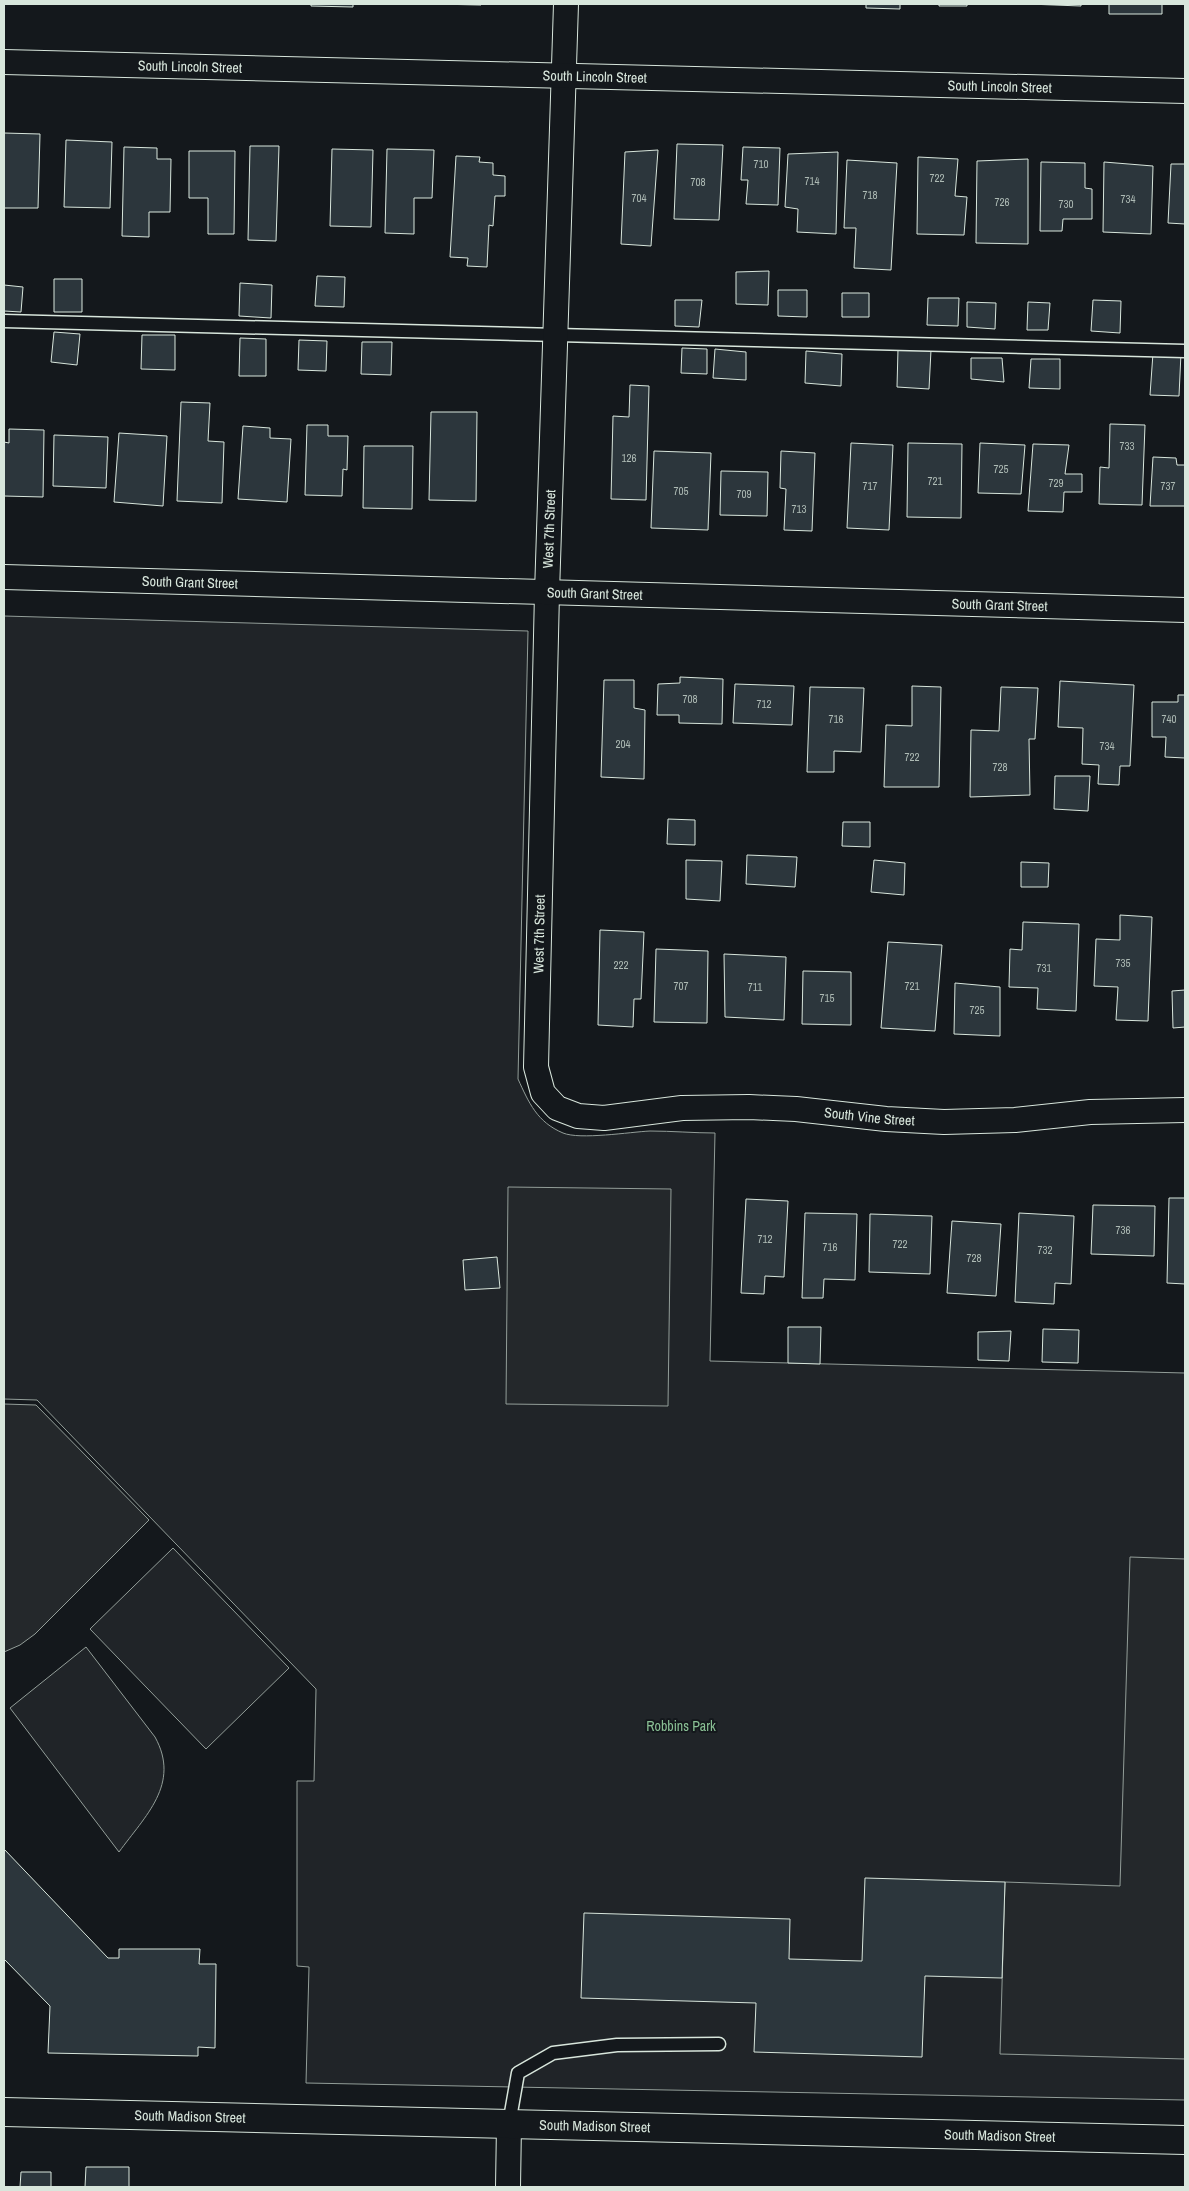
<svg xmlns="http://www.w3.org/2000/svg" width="1189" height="2191" font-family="'Archivo Narrow',sans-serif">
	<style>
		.green { fill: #202428; stroke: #939e99 }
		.parking { fill: #24282b; stroke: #939e99 }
		.building { fill: #2c363c; stroke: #d8e6dc }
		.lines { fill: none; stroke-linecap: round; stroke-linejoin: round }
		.service-casing { stroke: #d8e6dc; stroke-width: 15 }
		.minor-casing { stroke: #d8e6dc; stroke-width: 26 }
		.tertiary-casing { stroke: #d8e6dc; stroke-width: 30 }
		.service { stroke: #14181c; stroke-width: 12 }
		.minor { stroke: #14181c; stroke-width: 24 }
		.tertiary { stroke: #14181c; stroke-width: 28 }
		.labels { text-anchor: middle; stroke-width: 4; stroke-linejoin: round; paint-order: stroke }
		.number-label { font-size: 11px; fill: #adbab4 }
		.street-label { font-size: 14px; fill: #d8e6dc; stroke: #14181c }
		.park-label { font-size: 14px; fill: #8ac095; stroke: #14181c }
	</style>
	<rect width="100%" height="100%" fill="#14181c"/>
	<path class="green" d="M 4,616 L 528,631 L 518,1079 C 529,1103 537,1122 563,1133 C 580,1140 630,1132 650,1131 C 672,1131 694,1133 715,1133 L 710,1361 L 1185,1373 L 1185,2100 L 306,2083 L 309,1967 L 297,1966 L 297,1781 L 314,1781 L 316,1689 L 37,1400 L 4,1399 Z
		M 173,1548 L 289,1668 L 206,1749 L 90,1629 Z
		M 86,1647 L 155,1737 C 181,1784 145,1816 119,1852 L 10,1708 Z"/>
	<path class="parking" d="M 508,1187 L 671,1189 L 668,1406 L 506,1404 Z
		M 4,1404 L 36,1405 L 149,1520 L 35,1634 L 20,1645 L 4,1652 Z
		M 1130,1557 L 1185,1559 L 1185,2059 L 1000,2054 L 1005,1882 L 1120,1886 Z"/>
	<path class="building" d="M 311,4 L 353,4 L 353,7 L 311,6 Z
		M 434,4 L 481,4 L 481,5 Z
		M 866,4 L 900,4 L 900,9 L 866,8 Z
		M 939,4 L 967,4 L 967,6 L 939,6 Z
		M 1028,4 L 1081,4 L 1081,6 Z
		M 1109,4 L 1162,4 L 1162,14 L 1109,14 Z
		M 4,133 L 40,134 L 38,208 L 4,208 Z
		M 66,140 L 112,142 L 110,208 L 64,207 Z
		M 677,144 L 723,145 L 719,220 L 674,219 Z
		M 250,146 L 279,146 L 276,241 L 248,240 Z
		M 124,147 L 157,148 L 157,159 L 171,159 L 170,212 L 149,212 L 149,237 L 122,236 Z
		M 743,147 L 780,148 L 778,205 L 746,204 L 748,180 L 741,180 Z
		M 332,149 L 373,150 L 371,227 L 330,226 Z
		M 387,149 L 434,150 L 432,198 L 414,198 L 414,234 L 385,233 Z
		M 658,150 L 651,246 L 621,244 L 625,152 Z
		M 189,151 L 235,151 L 234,234 L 208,234 L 208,198 L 189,198 Z
		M 838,152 L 836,234 L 797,232 L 798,209 L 785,207 L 788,154 Z
		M 456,156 L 480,157 L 479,162 L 493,163 L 493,175 L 505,176 L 505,196 L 495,196 L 493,226 L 489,225 L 487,267 L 467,266 L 468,258 L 450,257 Z
		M 918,157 L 958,159 L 955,196 L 967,197 L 964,235 L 917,234 Z
		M 1028,159 L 1028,244 L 976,243 L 977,161 Z
		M 847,160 L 897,163 L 891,270 L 854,268 L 856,228 L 844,228 Z
		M 1041,162 L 1085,163 L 1085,188 L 1092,189 L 1092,219 L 1063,219 L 1062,231 L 1040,231 Z
		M 1104,162 L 1153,166 L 1151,234 L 1103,232 Z
		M 1171,164 L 1185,164 L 1185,224 L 1168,223 Z
		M 769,271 L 768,305 L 736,304 L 736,272 Z
		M 317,276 L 345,277 L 344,307 L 315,306 Z
		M 54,279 L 82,279 L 82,312 L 54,312 Z
		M 240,283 L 272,285 L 271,318 L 239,316 Z
		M 4,285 L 23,287 L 21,312 L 4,311 Z
		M 778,290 L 807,290 L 807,317 L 778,316 Z
		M 842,293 L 869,293 L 869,317 L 842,317 Z
		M 928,298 L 959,298 L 958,326 L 927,325 Z
		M 675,300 L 702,300 L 699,327 L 675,326 Z
		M 1093,300 L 1121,301 L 1120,333 L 1091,331 Z
		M 967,302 L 996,303 L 995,329 L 967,327 Z
		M 1028,302 L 1050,303 L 1048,330 L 1027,330 Z
		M 54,332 L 80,334 L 77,365 L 51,362 Z
		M 142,335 L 175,335 L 175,370 L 141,369 Z
		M 240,338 L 266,339 L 266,376 L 239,376 Z
		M 299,340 L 327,341 L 326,371 L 298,370 Z
		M 362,342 L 392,342 L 391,375 L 361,374 Z
		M 682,348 L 707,349 L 707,374 L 681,373 Z
		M 715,349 L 746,352 L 746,380 L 713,378 Z
		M 898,349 L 931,350 L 929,389 L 897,387 Z
		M 806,351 L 842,354 L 841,386 L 805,383 Z
		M 1153,353 L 1181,353 L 1179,396 L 1150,395 Z
		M 971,358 L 1002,358 L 1004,382 L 971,379 Z
		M 1031,359 L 1060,359 L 1060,389 L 1029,388 Z
		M 630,385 L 649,386 L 646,500 L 611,499 L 613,416 L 629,417 Z
		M 181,402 L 210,403 L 208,441 L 224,442 L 222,503 L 177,501 Z
		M 431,412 L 477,412 L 476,501 L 429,500 Z
		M 1110,424 L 1145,425 L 1142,505 L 1099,504 L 1100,467 L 1109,468 Z
		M 307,425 L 328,425 L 328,436 L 348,436 L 347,470 L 343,469 L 342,496 L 305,495 Z
		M 243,426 L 270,428 L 270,438 L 291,439 L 287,502 L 238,499 Z
		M 9,429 L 44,430 L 43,497 L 4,496 L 4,442 L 9,443 Z
		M 119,433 L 167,436 L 163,506 L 114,502 Z
		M 54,435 L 108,437 L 106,488 L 53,486 Z
		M 851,443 L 893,445 L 889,530 L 847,528 Z
		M 908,443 L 962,444 L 961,518 L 907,517 Z
		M 980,443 L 1025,445 L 1021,494 L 978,493 Z
		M 1033,444 L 1069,445 L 1065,474 L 1082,474 L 1082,492 L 1064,492 L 1063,512 L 1028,511 Z
		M 364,446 L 413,446 L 412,509 L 363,508 Z
		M 654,451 L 711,453 L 708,530 L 651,528 Z
		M 781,451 L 815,453 L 812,531 L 784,530 L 786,489 L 780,488 Z
		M 1153,457 L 1176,458 L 1177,465 L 1185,465 L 1185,506 L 1150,506 Z
		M 721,471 L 768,472 L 767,516 L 720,515 Z
		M 680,677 L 723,679 L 722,724 L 679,723 L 679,715 L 657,715 L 658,684 L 680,683 Z
		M 604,680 L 634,680 L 634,708 L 645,710 L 644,779 L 601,777 Z
		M 1060,681 L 1134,685 L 1130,766 L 1120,766 L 1119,785 L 1098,784 L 1099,765 L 1082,764 L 1083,728 L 1058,727 Z
		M 735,684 L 794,686 L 792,725 L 733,723 Z
		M 912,686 L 941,687 L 939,787 L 884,787 L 886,725 L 912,726 Z
		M 810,687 L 864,688 L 861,752 L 834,751 L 834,772 L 807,772 Z
		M 1001,687 L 1038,688 L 1035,739 L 1029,739 L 1030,795 L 970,797 L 971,730 L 999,731 Z
		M 1178,695 L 1185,695 L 1185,758 L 1165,757 L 1166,737 L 1152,737 L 1152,702 L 1178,702 Z
		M 1055,776 L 1090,776 L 1088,811 L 1054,809 Z
		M 668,819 L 695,820 L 695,845 L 667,844 Z
		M 843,822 L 870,822 L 870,847 L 842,846 Z
		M 747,855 L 797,857 L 795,887 L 746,884 Z
		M 686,860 L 722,861 L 720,901 L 686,899 Z
		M 874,860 L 905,863 L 904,895 L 871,892 Z
		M 1021,862 L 1049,863 L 1048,887 L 1021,887 Z
		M 1120,915 L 1152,917 L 1148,1021 L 1116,1020 L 1118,987 L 1094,986 L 1096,939 L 1120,940 Z
		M 1023,922 L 1079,924 L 1076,1011 L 1037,1009 L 1038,988 L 1009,987 L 1010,949 L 1022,950 Z
		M 600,930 L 644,932 L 641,999 L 634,999 L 633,1027 L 598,1025 Z
		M 888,942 L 942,945 L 935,1031 L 881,1028 Z
		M 656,949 L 708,951 L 707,1023 L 654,1022 Z
		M 724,954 L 786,957 L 784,1020 L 725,1017 Z
		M 803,971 L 851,972 L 851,1025 L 802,1024 Z
		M 955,983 L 1000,987 L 1000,1036 L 954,1034 Z
		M 1185,990 L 1185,1027 L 1173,1028 L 1172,991 Z
		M 1169,1198 L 1185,1198 L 1185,1284 L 1167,1283 Z
		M 746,1199 L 788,1201 L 784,1277 L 765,1276 L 764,1294 L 741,1293 Z
		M 1093,1205 L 1155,1206 L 1154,1256 L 1091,1254 Z
		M 805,1213 L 857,1214 L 855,1280 L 824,1279 L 823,1298 L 802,1298 Z
		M 1019,1213 L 1074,1216 L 1071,1284 L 1055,1283 L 1054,1304 L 1015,1302 Z
		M 870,1214 L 932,1216 L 930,1274 L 869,1272 Z
		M 952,1221 L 1001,1224 L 996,1296 L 947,1293 Z
		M 497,1257 L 500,1288 L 465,1290 L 463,1260 Z
		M 788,1327 L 821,1327 L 820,1364 L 788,1363 Z
		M 1043,1329 L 1079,1330 L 1078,1363 L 1042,1362 Z
		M 1011,1331 L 1009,1361 L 978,1360 L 978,1332 Z
		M 4,1849 L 108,1958 L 119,1958 L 119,1949 L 200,1949 L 199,1964 L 216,1964 L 215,2048 L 198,2047 L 198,2056 L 48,2053 L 50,2006 L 4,1959 Z
		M 865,1878 L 1005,1882 L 1002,1978 L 925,1976 L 922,2057 L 754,2052 L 756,2003 L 581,1998 L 584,1913 L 790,1919 L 789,1959 L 862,1961 Z
		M 86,2167 L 129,2167 L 129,2187 L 85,2187 Z
		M 21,2172 L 51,2172 L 51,2187 L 20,2187 Z"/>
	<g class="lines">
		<g class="service-casing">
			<path id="service" d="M 4,321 L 1185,351
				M 509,2124 L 518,2073 L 553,2053 L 617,2045 L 719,2044"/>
		</g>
		<g class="minor-casing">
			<g id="minor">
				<path id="s1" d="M 566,4 L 547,593 L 536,1067 L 543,1093 L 557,1108 L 578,1116 L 604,1118 L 682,1108 L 749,1107 L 796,1109 L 886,1119 L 944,1122 L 1015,1120 L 1090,1112 L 1185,1110"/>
				<path id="s2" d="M 4,62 L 1185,91"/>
				<path id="s3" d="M 4,577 L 1185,610"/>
				<path d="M 508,2187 L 509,2124"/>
			</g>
		</g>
		<g class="tertiary-casing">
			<g id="tertiary">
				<path id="s4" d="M 4,2112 L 1185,2140"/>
			</g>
		</g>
		<use href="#service" class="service"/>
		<use href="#minor" class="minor"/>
		<use href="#tertiary" class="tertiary"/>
	</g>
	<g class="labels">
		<g class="number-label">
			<text x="761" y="168">710</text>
			<text x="937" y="182">722</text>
			<text x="812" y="185">714</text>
			<text x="698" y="186">708</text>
			<text x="870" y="199">718</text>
			<text x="639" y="202">704</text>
			<text x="1128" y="203">734</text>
			<text x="1002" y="206">726</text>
			<text x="1066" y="208">730</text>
			<text x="1127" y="450">733</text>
			<text x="629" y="462">126</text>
			<text x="1001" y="473">725</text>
			<text x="935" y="485">721</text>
			<text x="1056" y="487">729</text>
			<text x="870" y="490">717</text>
			<text x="1168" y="490">737</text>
			<text x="681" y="495">705</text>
			<text x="744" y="498">709</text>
			<text x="799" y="513">713</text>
			<text x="690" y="703">708</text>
			<text x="764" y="708">712</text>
			<text x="836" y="723">716</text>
			<text x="1169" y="723">740</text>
			<text x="623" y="748">204</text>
			<text x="1107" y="750">734</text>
			<text x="912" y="761">722</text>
			<text x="1000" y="771">728</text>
			<text x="1123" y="967">735</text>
			<text x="621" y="969">222</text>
			<text x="1044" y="972">731</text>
			<text x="681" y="990">707</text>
			<text x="912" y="990">721</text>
			<text x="755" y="991">711</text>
			<text x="827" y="1002">715</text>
			<text x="977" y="1014">725</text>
			<text x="1123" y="1234">736</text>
			<text x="765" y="1243">712</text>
			<text x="900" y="1248">722</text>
			<text x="830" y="1251">716</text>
			<text x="1045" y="1254">732</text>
			<text x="974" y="1262">728</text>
		</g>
		<g class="street-label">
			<text dy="5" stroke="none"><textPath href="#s2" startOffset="186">South Lincoln Street</textPath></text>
			<text dy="5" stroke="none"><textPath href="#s2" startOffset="591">South Lincoln Street</textPath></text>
			<text dy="5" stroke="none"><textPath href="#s2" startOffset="996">South Lincoln Street</textPath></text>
			<text transform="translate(549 529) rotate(-88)" y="5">West 7th Street</text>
			<text dy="5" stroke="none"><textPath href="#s3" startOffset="186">South Grant Street</textPath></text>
			<text dy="5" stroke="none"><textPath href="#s3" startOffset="591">South Grant Street</textPath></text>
			<text dy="5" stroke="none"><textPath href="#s3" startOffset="996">South Grant Street</textPath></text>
			<text transform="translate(539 934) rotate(-89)" y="5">West 7th Street</text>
			<text dy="5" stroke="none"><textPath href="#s1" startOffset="1426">South Vine Street</textPath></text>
			<text dy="5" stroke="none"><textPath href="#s4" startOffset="186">South Madison Street</textPath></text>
			<text dy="5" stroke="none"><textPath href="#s4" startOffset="591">South Madison Street</textPath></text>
			<text dy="5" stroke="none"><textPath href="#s4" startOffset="996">South Madison Street</textPath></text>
		</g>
		<g class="park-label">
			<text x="681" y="1731">Robbins Park</text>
		</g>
	</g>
	<rect width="1189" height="2191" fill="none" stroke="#d8e6dc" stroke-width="10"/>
</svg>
